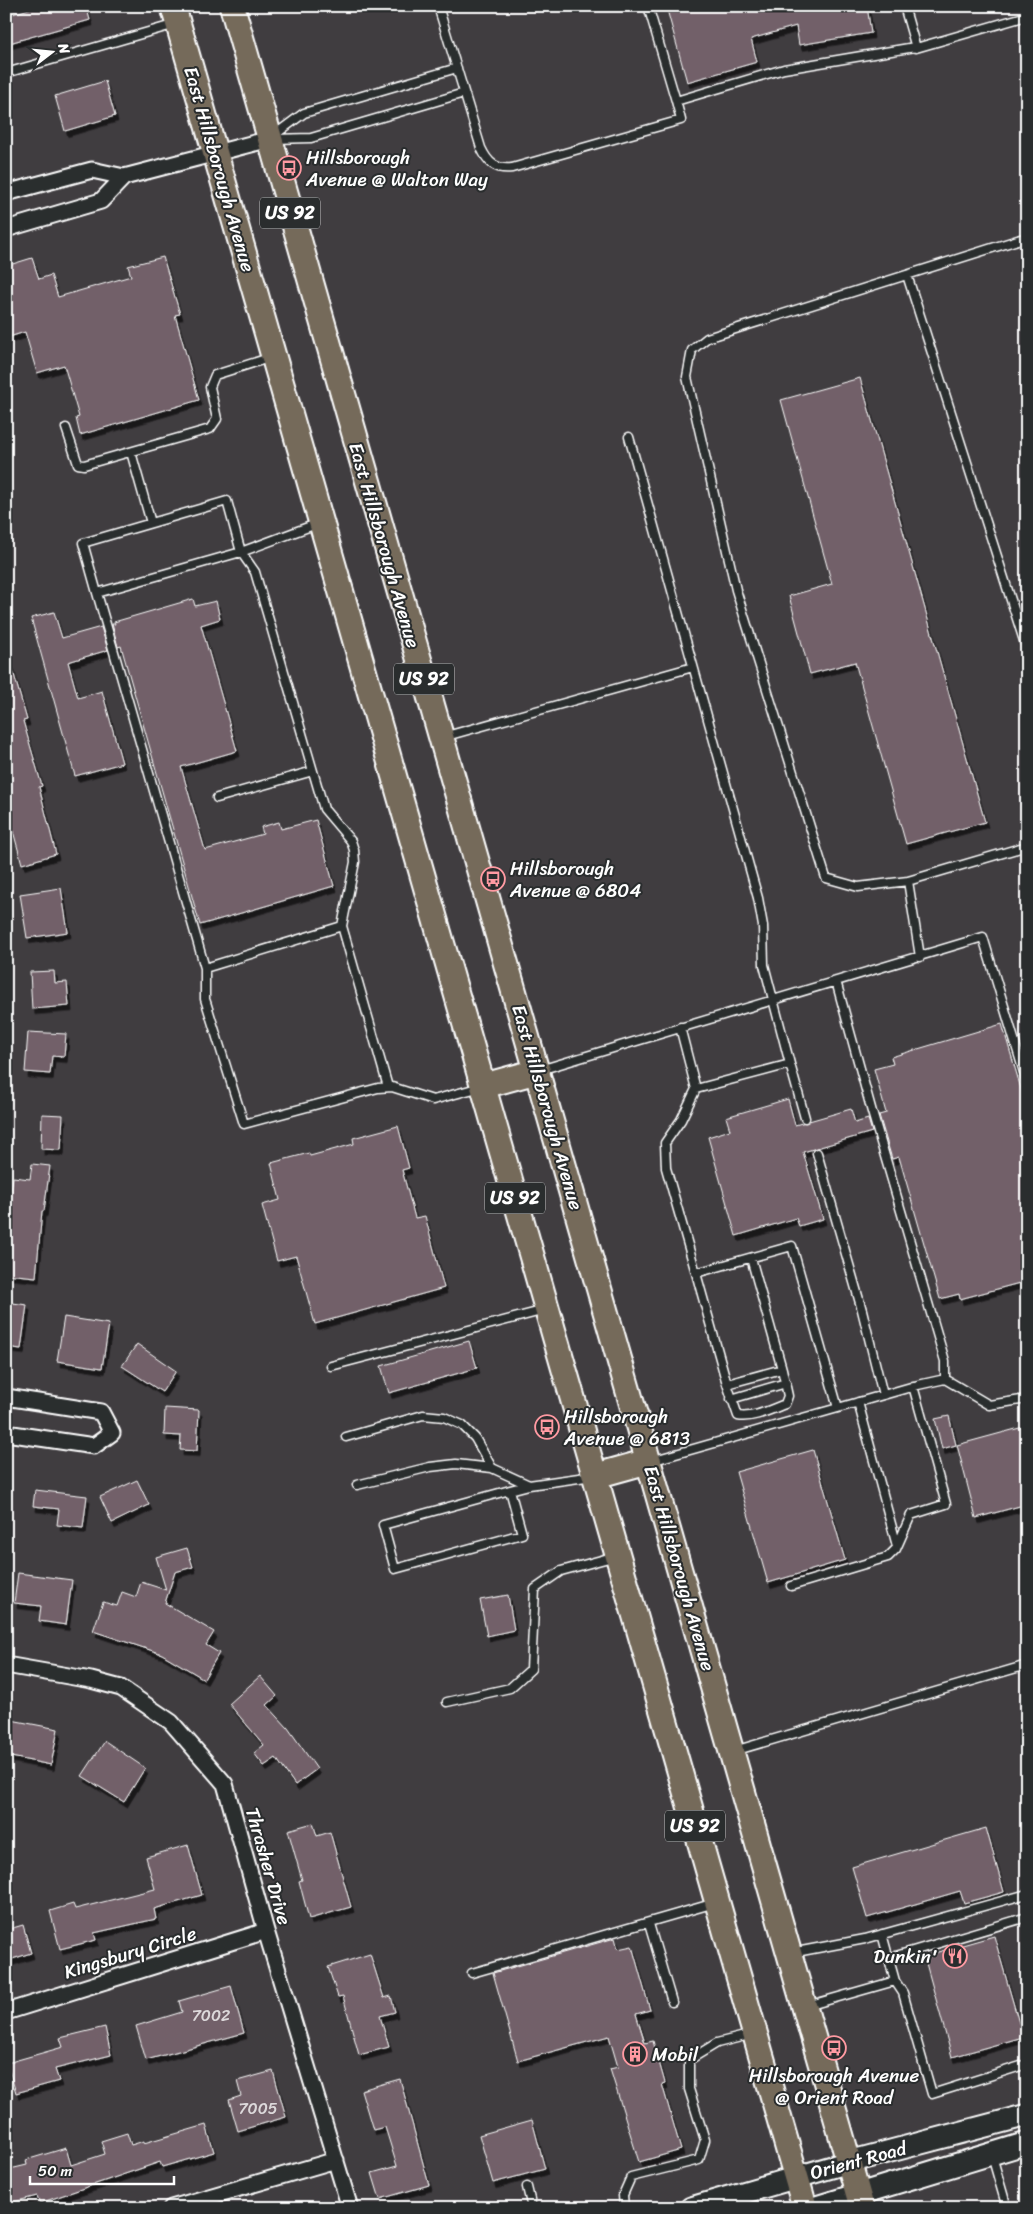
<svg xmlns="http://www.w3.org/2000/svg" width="1033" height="2214" font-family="Sriracha,sans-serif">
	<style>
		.building { fill: #726169; stroke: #fff; filter: url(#shadow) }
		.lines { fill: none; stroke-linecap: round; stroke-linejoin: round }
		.lane-casing { stroke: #fff; stroke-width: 11 }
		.street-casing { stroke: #fff; stroke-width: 19 }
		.secondary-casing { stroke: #fff; stroke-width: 25 }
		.primary-casing { stroke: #fff; stroke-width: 28 }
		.lane { stroke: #2a2d2e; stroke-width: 8 }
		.street { stroke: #2a2d2e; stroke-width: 15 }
		.secondary { stroke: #2a2d2e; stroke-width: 21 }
		.primary { stroke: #746a5a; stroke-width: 24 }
		.labels { text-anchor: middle; stroke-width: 4; stroke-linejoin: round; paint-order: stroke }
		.number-label { font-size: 16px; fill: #dcd8da }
		.shield { fill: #2a2d2e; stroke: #bfc0c0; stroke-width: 1 }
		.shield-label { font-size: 18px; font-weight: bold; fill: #fff }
		.poi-label { font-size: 19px; fill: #fff; stroke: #2a2d2e; text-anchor: start }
		.street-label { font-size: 19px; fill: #fff; stroke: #2a2d2e }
	</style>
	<defs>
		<filter id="shadow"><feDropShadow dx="3" dy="5.5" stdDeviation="0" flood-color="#0009"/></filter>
	</defs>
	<rect width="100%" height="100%" fill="#403d40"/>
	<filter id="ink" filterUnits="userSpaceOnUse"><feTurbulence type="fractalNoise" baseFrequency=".02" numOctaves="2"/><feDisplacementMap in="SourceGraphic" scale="10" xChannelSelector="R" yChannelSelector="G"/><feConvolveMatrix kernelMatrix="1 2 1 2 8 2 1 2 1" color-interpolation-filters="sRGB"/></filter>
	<g filter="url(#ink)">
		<path class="building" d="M 39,6 L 86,6 L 90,20 L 6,44 L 6,16 Z
			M 666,6 L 867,6 L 871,33 L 799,45 L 796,26 L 751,39 L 757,62 L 687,82 Z
			M 105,81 L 115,116 L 65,131 L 55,96 Z
			M 163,257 L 180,314 L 175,315 L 199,400 L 80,435 L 76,418 L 79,417 L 64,365 L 37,373 L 25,332 L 6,338 L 6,266 L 32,258 L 39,279 L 51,275 L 58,297 L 131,276 L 128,266 Z
			M 860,378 L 985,822 L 906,844 L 855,662 L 810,674 L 789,596 L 832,584 L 781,400 Z
			M 193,599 L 195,606 L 216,601 L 220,619 L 201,625 L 237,751 L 181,767 L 205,850 L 263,834 L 261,827 L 279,822 L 281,829 L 316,820 L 334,886 L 200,925 L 121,646 L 118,647 L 112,624 L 115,624 L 114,622 Z
			M 54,612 L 62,638 L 101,627 L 108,650 L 68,662 L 78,698 L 102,691 L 122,763 L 75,776 L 31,618 Z
			M 11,664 L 27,720 L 23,721 L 42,786 L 39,787 L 56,854 L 22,864 L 6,805 L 6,665 Z
			M 61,888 L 68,932 L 27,938 L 20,894 Z
			M 54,971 L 55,983 L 67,982 L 69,1006 L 32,1009 L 30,972 Z
			M 1002,1024 L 1027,1109 L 1027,1281 L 960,1299 L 959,1294 L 940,1299 L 899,1157 L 892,1159 L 879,1115 L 886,1113 L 874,1069 L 893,1064 L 891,1057 Z
			M 28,1032 L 66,1034 L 64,1057 L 52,1056 L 50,1074 L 25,1072 Z
			M 788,1099 L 795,1125 L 851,1109 L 855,1123 L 868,1119 L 872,1132 L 803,1152 L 823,1219 L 799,1226 L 796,1218 L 736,1236 L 708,1137 L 730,1130 L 726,1117 Z
			M 42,1114 L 63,1115 L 61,1150 L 41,1149 Z
			M 398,1126 L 409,1168 L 402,1170 L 415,1218 L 425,1216 L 444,1288 L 315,1324 L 296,1256 L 277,1261 L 262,1205 L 280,1200 L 271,1163 L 309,1153 L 310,1156 L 354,1144 L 353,1138 Z
			M 32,1164 L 50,1166 L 44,1211 L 42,1211 L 36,1277 L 6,1274 L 6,1229 L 13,1177 L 30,1179 Z
			M 6,1302 L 27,1305 L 21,1349 L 6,1347 Z
			M 64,1317 L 109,1324 L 102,1368 L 57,1361 Z
			M 469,1341 L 477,1368 L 389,1393 L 381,1366 Z
			M 137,1344 L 176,1371 L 162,1392 L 122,1366 Z
			M 165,1408 L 199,1410 L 197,1451 L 180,1450 L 181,1436 L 164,1435 Z
			M 949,1416 L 956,1445 L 942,1449 L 935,1419 Z
			M 1027,1426 L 1027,1504 L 976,1518 L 957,1445 Z
			M 813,1450 L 845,1560 L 768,1583 L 736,1472 Z
			M 137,1480 L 149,1505 L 112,1523 L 100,1497 Z
			M 35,1490 L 87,1496 L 83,1528 L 57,1525 L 59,1509 L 33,1506 Z
			M 187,1548 L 193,1567 L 175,1572 L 165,1603 L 214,1632 L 206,1645 L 219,1653 L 204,1679 L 162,1654 L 93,1631 L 103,1602 L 117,1606 L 122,1592 L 136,1597 L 141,1582 L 166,1590 L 156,1557 Z
			M 18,1573 L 72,1580 L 66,1625 L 39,1621 L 41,1606 L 14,1603 Z
			M 508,1595 L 514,1630 L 487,1636 L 480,1600 Z
			M 260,1676 L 277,1696 L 267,1705 L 288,1728 L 317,1769 L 295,1785 L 276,1758 L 264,1766 L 254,1753 L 264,1745 L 229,1704 Z
			M 6,1719 L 58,1729 L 51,1765 L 6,1756 Z
			M 105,1741 L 145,1768 L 124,1802 L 82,1776 Z
			M 313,1823 L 317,1836 L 330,1832 L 351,1907 L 309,1919 L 299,1881 L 302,1880 L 288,1830 Z
			M 986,1828 L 1004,1892 L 964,1903 L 960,1891 L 867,1918 L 852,1867 Z
			M 188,1845 L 202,1895 L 154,1909 L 156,1919 L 94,1933 L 96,1940 L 60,1949 L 50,1911 L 73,1904 L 75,1909 L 155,1889 L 146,1857 Z
			M 23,1925 L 31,1953 L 6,1961 L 6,1930 Z
			M 994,1936 L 1023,2037 L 952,2057 L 924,1956 Z
			M 615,1938 L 618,1949 L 632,1946 L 650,2010 L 636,2014 L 645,2043 L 653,2041 L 665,2083 L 662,2084 L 681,2150 L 639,2162 L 610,2069 L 618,2067 L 609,2036 L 518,2061 L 493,1973 Z
			M 370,1954 L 384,1998 L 391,1996 L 395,2012 L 380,2016 L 389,2047 L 359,2055 L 343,1996 L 338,1997 L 328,1967 Z
			M 231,1986 L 244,2033 L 146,2060 L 136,2026 L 182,2012 L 179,2001 Z
			M 105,2027 L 111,2055 L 55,2069 L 59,2081 L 16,2093 L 7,2063 L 63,2047 L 60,2038 Z
			M 273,2071 L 286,2117 L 238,2131 L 229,2100 L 241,2096 L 237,2081 Z
			M 400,2079 L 429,2185 L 380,2199 L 372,2173 L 397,2166 L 385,2127 L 373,2130 L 361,2090 Z
			M 532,2120 L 545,2169 L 493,2183 L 479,2135 Z
			M 206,2125 L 214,2152 L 162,2167 L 160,2162 L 40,2203 L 37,2196 L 6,2204 L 6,2170 L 27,2165 L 26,2160 L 66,2148 L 71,2165 L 105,2154 L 101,2141 L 127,2133 L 131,2145 L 144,2141 L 144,2143 Z"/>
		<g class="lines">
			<g class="lane-casing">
				<path id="lane" d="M 438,6 L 481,148 C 488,163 496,170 512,168 L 681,120 L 676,101
					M 648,6 L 676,101 L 784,69 L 915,47
					M 904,6 L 916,48 L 1027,16
					M 6,73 L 176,24
					M 273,136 L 304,113 L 457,68
					M 274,139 L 311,138 L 464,93
					M 1027,237 L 707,338 L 692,350 L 687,377 L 736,590 L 826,878 L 858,887 L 908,881 L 1027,846
					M 907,275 L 1027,650
					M 66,428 L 78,464 L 84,465 L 210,429 L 217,419 L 210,387 L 215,375 L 272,357
					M 629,437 L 758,898 L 763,926 L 764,965 L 790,1064 L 696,1089
					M 131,452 L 151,523
					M 319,523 L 241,552 L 97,593 L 83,543 L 227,501 L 241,552 L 255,572 L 324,809 L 351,841 L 354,850 L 355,862 L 342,926 L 388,1087
					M 97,593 L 205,968
					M 443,737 L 693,667
					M 217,798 L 313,771
					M 908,881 L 920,957
					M 342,926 L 205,968 L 205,999 L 244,1124 L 378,1088 L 392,1087 L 433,1100 L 481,1087
					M 836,981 L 872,1112 L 945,1361 L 945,1379
					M 790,1064 L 805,1118
					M 540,1070 L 983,937 L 1027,1082
					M 817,1153 L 862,1310 L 883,1395
					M 751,1258 L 782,1369
					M 696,1273 L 727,1384 L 782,1369 L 788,1396 L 785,1404 C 772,1409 752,1419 738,1416 L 727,1384
					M 331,1366 L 545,1310
					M 731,1399 L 786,1383
					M 858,1402 L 897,1546
					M 838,1408 L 918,1385 L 945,1379 L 989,1405 L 1027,1399
					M 346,1437 L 423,1415 L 444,1417 L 462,1425 L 475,1438 L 492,1468 L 529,1485
					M 651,1461 L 838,1408 L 792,1246 L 696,1273 L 666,1168 L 665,1143 L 681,1120 L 696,1089 L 680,1027
					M 357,1485 L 430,1467 L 456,1464 L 492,1468
					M 510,1490 L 383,1525 L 395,1569 L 522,1534 L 510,1490 L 529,1485 L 593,1476
					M 791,1586 L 888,1557 L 896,1549 L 911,1515 L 946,1504 L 913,1386
					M 447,1702 L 510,1688 L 531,1669 L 535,1589 L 561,1571 L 616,1556
					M 734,1751 L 1027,1665
					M 649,1924 L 672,2002
					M 882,1934 L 895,1981
					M 791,1953 L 865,1939 L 1027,1894
					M 889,1958 L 1027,1917
					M 472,1973 L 715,1903
					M 807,2006 L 895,1981 L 903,1993 L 932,2094 L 1027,2064
					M 992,2156 L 1007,2208
					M 527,2187 L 532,2208
					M 624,2208 L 623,2195 L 631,2177 L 699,2160 L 705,2140 L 689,2089 L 689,2060 L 717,2043 L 753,2034
					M 1021,2208 L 1027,2206"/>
			</g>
			<g class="street-casing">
				<path id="street" d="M 6,193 L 92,170 L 124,177 L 270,139
					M 6,229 L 101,201 L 124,177
					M 6,1397 L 101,1412 L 112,1433 L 94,1446 L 6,1433
					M 6,1665 L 91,1680 L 121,1688 L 171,1722 L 225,1784 L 266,1931 L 350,2208
					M 6,2012 L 266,1931
					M 171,2208 L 336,2160"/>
			</g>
			<g class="secondary-casing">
				<path id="secondary" d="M 691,2208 L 849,2162 L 1027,2115
					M 813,2208 L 1027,2143"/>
			</g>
			<g class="primary-casing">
				<path id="primary" d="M 173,6 L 805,2208
					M 232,6 L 862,2208
					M 483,1086 L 538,1071
					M 595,1476 L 649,1461"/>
			</g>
			<use href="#lane" class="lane"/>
			<use href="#street" class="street"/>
			<use href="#secondary" class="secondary"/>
			<use href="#primary" class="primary"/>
		</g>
	</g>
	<defs>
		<g id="bus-ring" transform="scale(1.25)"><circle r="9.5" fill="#2a2d2e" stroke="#ff9aa2" stroke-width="1.5"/><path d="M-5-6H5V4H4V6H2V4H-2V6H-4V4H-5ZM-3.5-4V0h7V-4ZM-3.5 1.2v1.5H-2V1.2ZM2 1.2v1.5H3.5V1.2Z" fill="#ff9aa2"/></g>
		<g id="restaurant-ring" transform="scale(1.25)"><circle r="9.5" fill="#2a2d2e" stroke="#ff9aa2" stroke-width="1.5"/><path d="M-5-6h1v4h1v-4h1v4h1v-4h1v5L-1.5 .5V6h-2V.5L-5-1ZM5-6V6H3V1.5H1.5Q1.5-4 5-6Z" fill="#ff9aa2"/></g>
		<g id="building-ring" transform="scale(1.25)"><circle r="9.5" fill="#2a2d2e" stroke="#ff9aa2" stroke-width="1.5"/><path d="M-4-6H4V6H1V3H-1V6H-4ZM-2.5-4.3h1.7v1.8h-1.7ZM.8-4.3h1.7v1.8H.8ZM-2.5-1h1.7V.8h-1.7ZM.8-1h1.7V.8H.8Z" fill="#ff9aa2"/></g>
	</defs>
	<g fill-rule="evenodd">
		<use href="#bus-ring" x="289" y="168"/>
		<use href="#bus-ring" x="493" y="879"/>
		<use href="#bus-ring" x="547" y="1427"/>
		<use href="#restaurant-ring" x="955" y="1956"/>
		<use href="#bus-ring" x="834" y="2048"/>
		<use href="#building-ring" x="635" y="2054"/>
	</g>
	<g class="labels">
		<g class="number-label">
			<text x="211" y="2021">7002</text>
			<text x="258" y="2114">7005</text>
		</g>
		<g class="shield">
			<rect x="260" y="197.5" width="60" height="31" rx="4"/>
			<rect x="394" y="663.5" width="60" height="31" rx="4"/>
			<rect x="485" y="1182.5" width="60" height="31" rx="4"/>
			<rect x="665" y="1810.5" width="60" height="31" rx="4"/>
		</g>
		<g class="shield-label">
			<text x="290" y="219">US 92</text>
			<text x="424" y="685">US 92</text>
			<text x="515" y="1204">US 92</text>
			<text x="695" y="1832">US 92</text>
		</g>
		<g class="poi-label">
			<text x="306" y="164">Hillsborough<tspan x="306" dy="22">Avenue @ Walton Way</tspan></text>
			<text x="510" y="875">Hillsborough<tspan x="510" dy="22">Avenue @ 6804</tspan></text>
			<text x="564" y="1423">Hillsborough<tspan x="564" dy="22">Avenue @ 6813</tspan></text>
			<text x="938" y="1963" text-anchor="end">Dunkin'</text>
			<text x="652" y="2061">Mobil</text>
			<text x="834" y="2082" text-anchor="middle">Hillsborough Avenue<tspan x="834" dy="22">@ Orient Road</tspan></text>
		</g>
		<g class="street-label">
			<text transform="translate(220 169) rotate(74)" y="7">East Hillsborough Avenue</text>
			<text transform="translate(385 545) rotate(74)" y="7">East Hillsborough Avenue</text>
			<text transform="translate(548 1107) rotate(74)" y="7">East Hillsborough Avenue</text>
			<text transform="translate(680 1568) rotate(74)" y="7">East Hillsborough Avenue</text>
			<text transform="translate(269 1866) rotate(74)" y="7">Thrasher Drive</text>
			<text transform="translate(130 1952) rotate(-17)" y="7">Kingsbury Circle</text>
			<text transform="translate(858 2160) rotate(-15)" y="7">Orient Road</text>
		</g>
	</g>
	<rect width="1033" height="2214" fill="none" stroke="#2a2d2e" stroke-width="25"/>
	<rect x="12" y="12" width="1008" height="2189" fill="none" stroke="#fff" stroke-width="2" filter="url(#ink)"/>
	<g transform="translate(52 52) rotate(74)" stroke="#2a2d2e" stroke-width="4" paint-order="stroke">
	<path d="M0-4L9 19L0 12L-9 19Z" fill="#ffffff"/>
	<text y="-8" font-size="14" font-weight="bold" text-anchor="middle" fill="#ffffff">N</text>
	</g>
	<path d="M30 2176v8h144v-8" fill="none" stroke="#ffffff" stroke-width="2.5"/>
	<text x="38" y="2176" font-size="15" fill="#ffffff" stroke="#2a2d2e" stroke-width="4" paint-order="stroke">50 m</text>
</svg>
